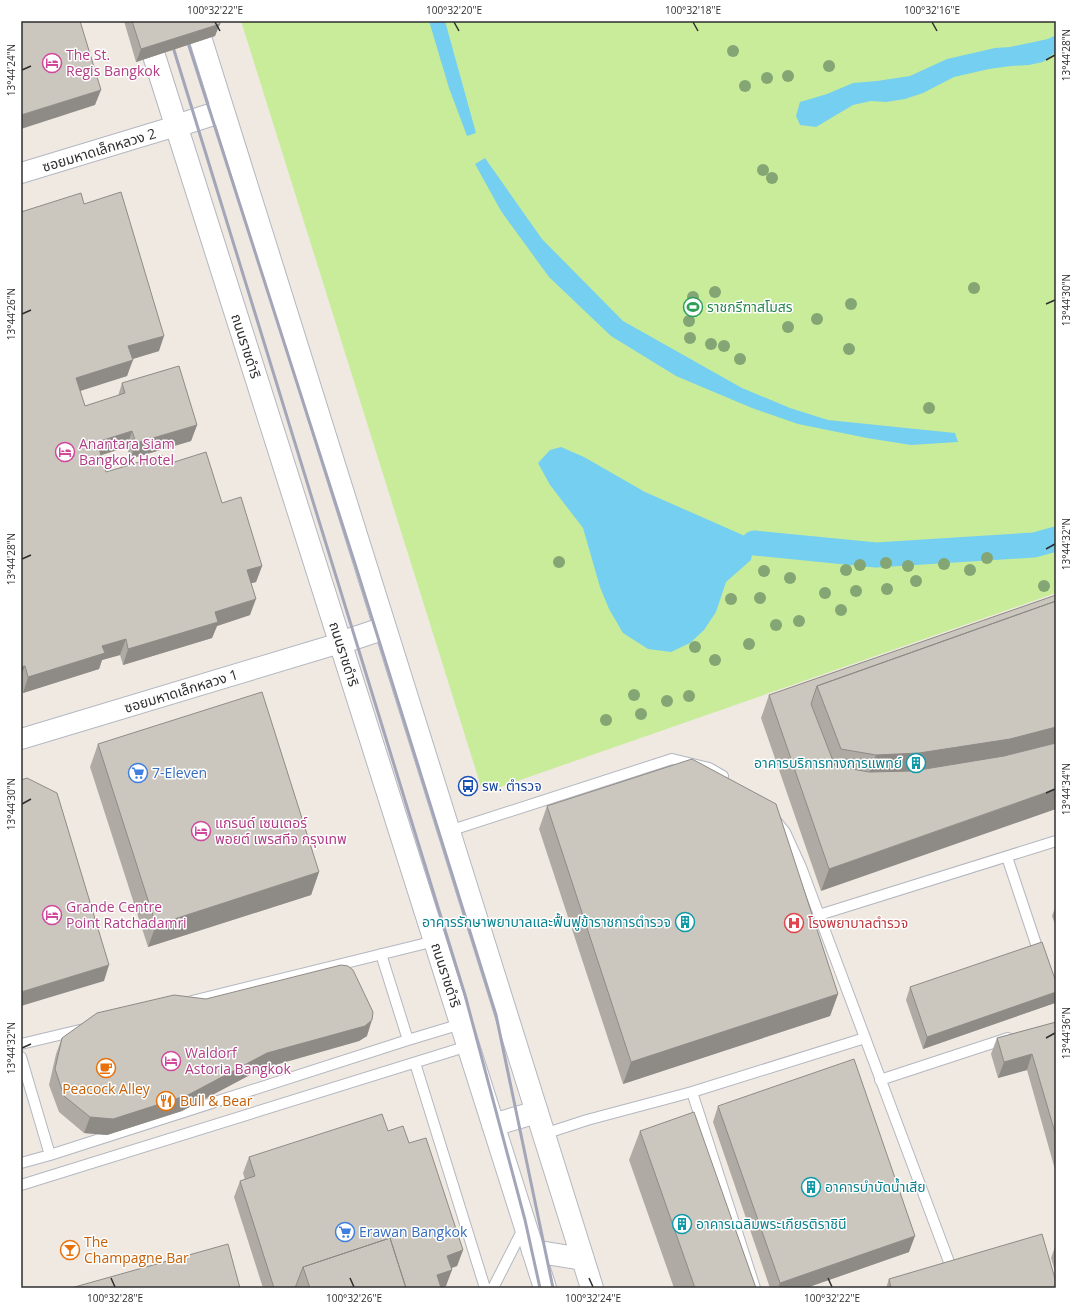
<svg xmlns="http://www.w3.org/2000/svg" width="1077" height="1309" font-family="'Open Sans','Noto Sans Thai',sans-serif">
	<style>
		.pitch { fill: #c9ec9a }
		.water { fill: #75cff0 }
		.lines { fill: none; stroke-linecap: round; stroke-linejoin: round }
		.canal { stroke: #75cff0; stroke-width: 25 }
		.lane-casing { stroke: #b4b7c1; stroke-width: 12 }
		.street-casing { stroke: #b4b7c1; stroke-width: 22 }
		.secondary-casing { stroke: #b4b7c1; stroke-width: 24 }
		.lane { stroke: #fff; stroke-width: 10 }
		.street { stroke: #fff; stroke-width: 20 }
		.secondary { stroke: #fff; stroke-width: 22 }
		.rail { stroke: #a3a6b8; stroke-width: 3 }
		.tree { fill: #84a574 }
		.wall { fill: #afaba4 }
		.shaded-wall { fill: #8e8b86 }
		.building { fill: #cbc7bf; stroke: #8e8b86 }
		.ticks { fill: none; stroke: #2e2e2e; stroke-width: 1.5 }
		.labels { text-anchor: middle; stroke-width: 3; stroke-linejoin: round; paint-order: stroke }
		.hotel-label { font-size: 14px; fill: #b23c85; stroke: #fff; text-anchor: start }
		.street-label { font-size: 14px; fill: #2e2e2e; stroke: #fff }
		.leisure-label { font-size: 14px; fill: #27864d; stroke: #fff; text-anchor: start }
		.culture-label { font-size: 14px; fill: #0d838f; stroke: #fff; text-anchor: end }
		.shop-label { font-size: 14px; fill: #366cbe; stroke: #fff; text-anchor: start }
		.transit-label { font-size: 14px; fill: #164399; stroke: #fff; text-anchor: start }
		.health-label { font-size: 14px; fill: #be3a42; stroke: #fff; text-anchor: start }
		.food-label { font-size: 14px; fill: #c56008; stroke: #fff; text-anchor: start }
		.neatline { fill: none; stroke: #2e2e2e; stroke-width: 1.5 }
		.ticks-label { font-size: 10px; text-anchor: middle; fill: #2e2e2e }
	</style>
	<rect width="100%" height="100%" fill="#efe9e1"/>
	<path class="pitch" d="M 241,21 L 1056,21 L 1056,593 L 483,793 Z"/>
	<path class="water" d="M 429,21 L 445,21 L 476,133 L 467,136 L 449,88 Z
		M 1056,35 L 1056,54 L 1053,54 L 1043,62 L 1029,65 L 1011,66 L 989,69 L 954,77 L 923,93 L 905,99 L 886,102 L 871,101 L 853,105 L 816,127 L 800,125 L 796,116 L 800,102 L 827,94 L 853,83 L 877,81 L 910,76 L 947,59 L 995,48 L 1010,47 L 1048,39 Z
		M 485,158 L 542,239 L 623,321 L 742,388 L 790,408 L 828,420 L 955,433 L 958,442 L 911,445 L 867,438 L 798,424 L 752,408 L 676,376 L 611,336 L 549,277 L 501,211 L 475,164 Z
		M 561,447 L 584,457 L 645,492 L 745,536 L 754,543 L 751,560 L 726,582 L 716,612 L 704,630 L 690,643 L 671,652 L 648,649 L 623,633 L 609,609 L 600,587 L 583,528 L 550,485 L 538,463 L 550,450 Z"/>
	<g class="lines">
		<path class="canal" d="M 754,543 L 876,555 L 1034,545 L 1056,539"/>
		<g class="lane-casing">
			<path id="lane" d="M 777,822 L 785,832 L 801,867 L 949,1262 L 945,1274
				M 449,831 L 672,759 L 709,768 L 723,776
				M 1007,857 L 1040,956
				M 819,915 L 1056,841
				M 381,954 L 408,1040
				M 192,1001 L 435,941
				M 21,1044 L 84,1029
				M 21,1057 L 50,1155
				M 415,1063 L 485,1288
				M 880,1080 L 1008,1038
				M 692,1092 L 865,1038
				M 544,1134 L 587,1120 L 692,1092 L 755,1288
				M 21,1163 L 50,1155 L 408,1040 L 461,1024
				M 21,1185 L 468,1046
				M 493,1288 L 524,1227"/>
		</g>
		<g class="street-casing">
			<path id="street" d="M 21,173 L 176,126
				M 21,739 L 340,643"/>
		</g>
		<g class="secondary-casing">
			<path id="secondary" d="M 143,21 L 545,1288
				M 195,21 L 592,1288
				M 176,126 L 223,111
				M 340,643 L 385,628
				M 493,1125 L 537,1112
				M 533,1251 L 583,1259"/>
		</g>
		<use href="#lane" class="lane"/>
		<use href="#street" class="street"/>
		<use href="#secondary" class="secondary"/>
		<path class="rail" d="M 165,21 L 465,995 L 525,1220 L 540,1288
			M 181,21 L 356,567 L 496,1015 L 553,1288"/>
	</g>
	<g class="tree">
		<circle cx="733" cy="51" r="6"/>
		<circle cx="829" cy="66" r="6"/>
		<circle cx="788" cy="76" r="6"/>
		<circle cx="767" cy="78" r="6"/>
		<circle cx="745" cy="86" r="6"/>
		<circle cx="763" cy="170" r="6"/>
		<circle cx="772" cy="178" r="6"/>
		<circle cx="974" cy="288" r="6"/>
		<circle cx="715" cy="292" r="6"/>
		<circle cx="693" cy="297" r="6"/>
		<circle cx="851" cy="304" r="6"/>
		<circle cx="817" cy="319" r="6"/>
		<circle cx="689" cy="321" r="6"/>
		<circle cx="788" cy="327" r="6"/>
		<circle cx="690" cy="338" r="6"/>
		<circle cx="711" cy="344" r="6"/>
		<circle cx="724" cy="346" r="6"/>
		<circle cx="849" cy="349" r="6"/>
		<circle cx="740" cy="359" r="6"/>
		<circle cx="929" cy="408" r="6"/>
		<circle cx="987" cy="558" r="6"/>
		<circle cx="559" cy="562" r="6"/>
		<circle cx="886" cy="563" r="6"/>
		<circle cx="944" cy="564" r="6"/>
		<circle cx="860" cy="565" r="6"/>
		<circle cx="908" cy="566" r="6"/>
		<circle cx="846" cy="570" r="6"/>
		<circle cx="970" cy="570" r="6"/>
		<circle cx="764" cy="571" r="6"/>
		<circle cx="790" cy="578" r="6"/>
		<circle cx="916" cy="581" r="6"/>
		<circle cx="1044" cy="586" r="6"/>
		<circle cx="887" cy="589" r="6"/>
		<circle cx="856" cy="591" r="6"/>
		<circle cx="825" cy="593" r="6"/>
		<circle cx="760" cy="598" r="6"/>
		<circle cx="731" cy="599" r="6"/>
		<circle cx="841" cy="610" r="6"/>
		<circle cx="799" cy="621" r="6"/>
		<circle cx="776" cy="625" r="6"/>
		<circle cx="749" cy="644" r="6"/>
		<circle cx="695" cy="647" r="6"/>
		<circle cx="715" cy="660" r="6"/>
		<circle cx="634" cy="695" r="6"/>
		<circle cx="689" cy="696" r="6"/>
		<circle cx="667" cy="701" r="6"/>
		<circle cx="641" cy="714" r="6"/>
		<circle cx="606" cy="720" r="6"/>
	</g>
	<path class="wall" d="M 124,21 L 219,21 L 215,36 L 136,62 Z
		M 84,204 L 159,351 L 132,359 L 127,376 L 80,390 L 85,406 L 118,396 L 122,383 L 197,425 L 191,441 L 130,459 L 127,447 L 101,455 L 106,472 L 165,465 L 222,503 L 262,566 L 256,582 L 251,583 L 250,615 L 217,626 L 212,638 L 123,665 L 120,655 L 102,660 L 99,669 L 23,693 L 21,688 L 21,212 Z
		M 1056,595 L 821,891 L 761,718 L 769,695 Z
		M 98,744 L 319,872 L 311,895 L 148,947 L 90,767 Z
		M 547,806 L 838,994 L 830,1016 L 623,1084 L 539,829 Z
		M 1056,905 L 1056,927 L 1052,916 Z
		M 1056,982 L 1056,1000 L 1055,1003 L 923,1049 L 906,1000 L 910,987 Z
		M 1056,1022 L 1056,1173 L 1027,1070 L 998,1078 L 991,1054 L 997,1038 Z
		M 367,1036 L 359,1041 L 261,1069 L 182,1111 L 107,1135 L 84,1133 L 59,1112 L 49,1085 L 56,1054 L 62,1038 Z
		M 718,1106 L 909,1252 L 806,1288 L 770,1288 L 713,1122 Z
		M 388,1131 L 409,1143 L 463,1250 L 457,1266 L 451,1268 L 446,1286 L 441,1288 L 263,1288 L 234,1197 L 240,1181 L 245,1180 L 243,1173 L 249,1157 Z
		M 640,1131 L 756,1288 L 674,1288 L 629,1160 Z
		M 1056,1244 L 1056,1275 L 1051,1258 Z
		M 889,1279 L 1056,1288 L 886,1288 Z"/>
	<path class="shaded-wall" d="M 220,24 L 215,36 L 136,62 L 141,49 Z
		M 101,90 L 95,105 L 21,129 L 21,115 Z
		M 164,336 L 159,351 L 123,362 L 128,346 Z
		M 133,360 L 127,376 L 71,394 L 76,378 Z
		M 197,425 L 191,441 L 130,459 L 136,443 Z
		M 132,431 L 127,447 L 92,458 L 97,442 Z
		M 262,566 L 256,582 L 241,586 L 247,570 Z
		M 256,599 L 250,615 L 217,626 L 212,638 L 123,665 L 128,649 L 215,612 Z
		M 126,639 L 120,655 L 102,660 L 99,669 L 23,693 L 28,677 L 102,646 Z
		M 25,666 L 21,676 L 21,667 Z
		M 1056,727 L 1056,763 L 861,794 L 876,755 Z
		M 1056,789 L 1056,809 L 821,891 L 829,869 Z
		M 319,872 L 311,895 L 148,947 L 156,925 Z
		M 109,965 L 104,981 L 21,1006 L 21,992 Z
		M 1056,992 L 1056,1000 L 1055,1003 L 923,1049 L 927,1037 Z
		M 838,994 L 830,1016 L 623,1084 L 631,1062 Z
		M 372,1020 L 367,1036 L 359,1041 L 261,1069 L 182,1111 L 107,1135 L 84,1133 L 90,1117 L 267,1053 Z
		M 1032,1054 L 1027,1070 L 998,1078 L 1004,1062 Z
		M 915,1236 L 909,1252 L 806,1288 L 778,1288 L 780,1283 Z
		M 463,1250 L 457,1266 L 441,1272 L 447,1256 Z
		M 452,1270 L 446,1286 L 440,1288 L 437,1275 Z"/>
	<path class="building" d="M 21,21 L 80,21 L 101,90 L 21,115 Z
		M 132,21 L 219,21 L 220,24 L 141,49 Z
		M 121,192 L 164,336 L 128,346 L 133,360 L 76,378 L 85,406 L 125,393 L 122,383 L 179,366 L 197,425 L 136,443 L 132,431 L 97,442 L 106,472 L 162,455 L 165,465 L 206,452 L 222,503 L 241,497 L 262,566 L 247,570 L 256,599 L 215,612 L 218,622 L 128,649 L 126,639 L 102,646 L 105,653 L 28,677 L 25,666 L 21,667 L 21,212 L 81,193 L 84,204 Z
		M 1056,595 L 1056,601 L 817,686 L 811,704 L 835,766 L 869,772 L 913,771 L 1004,756 L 1056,743 L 1056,789 L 829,869 L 769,695 Z
		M 1056,601 L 1056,727 L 1010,739 L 919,753 L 876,755 L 841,749 L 817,686 Z
		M 262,692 L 319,872 L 156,925 L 98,744 Z
		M 692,759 L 776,804 L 838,994 L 631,1062 L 547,806 Z
		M 27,778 L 57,793 L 109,965 L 21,992 L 21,780 Z
		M 1042,942 L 1056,982 L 1056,992 L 927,1037 L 910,987 Z
		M 341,965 L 348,966 L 353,970 L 373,1012 L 372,1020 L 365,1026 L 267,1053 L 188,1095 L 113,1119 L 90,1117 L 64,1096 L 55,1069 L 62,1038 L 97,1013 L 174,995 L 206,999 Z
		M 1056,1022 L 1056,1136 L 1032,1054 L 1004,1062 L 997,1038 Z
		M 854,1059 L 915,1236 L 780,1283 L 718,1106 Z
		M 694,1112 L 756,1288 L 695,1288 L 640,1131 Z
		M 382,1114 L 388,1131 L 403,1126 L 409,1143 L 426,1138 L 463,1250 L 447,1256 L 452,1270 L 437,1275 L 441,1288 L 406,1288 L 390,1238 L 303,1267 L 295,1288 L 274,1288 L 240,1181 L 255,1176 L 249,1157 Z
		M 1042,1234 L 1056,1282 L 1056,1288 L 891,1288 L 889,1279 Z
		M 390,1238 L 406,1288 L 310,1288 L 303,1267 Z
		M 228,1244 L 240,1288 L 71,1288 Z"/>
	<path class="ticks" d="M 215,22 L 220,31M 454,22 L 459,31M 693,22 L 698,31M 932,22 L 937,31M 1046,60 L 1055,55M 22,70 L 31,66M 1046,304 L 1055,300M 22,314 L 31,310M 1046,549 L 1055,544M 22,559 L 31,555M 1046,793 L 1055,789M 22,804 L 31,799M 1046,1038 L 1055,1033M 22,1048 L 31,1044M 111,1278 L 115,1287M 350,1278 L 354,1287M 589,1278 L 593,1287M 828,1278 L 832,1287"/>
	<defs>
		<g id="hotel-ring" transform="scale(1)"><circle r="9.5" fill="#fff" stroke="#d1479c" stroke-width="1.5"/><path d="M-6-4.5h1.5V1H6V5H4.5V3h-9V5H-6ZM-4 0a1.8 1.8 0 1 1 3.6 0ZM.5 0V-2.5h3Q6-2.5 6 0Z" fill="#d1479c"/></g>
		<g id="stadium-ring" transform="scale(1)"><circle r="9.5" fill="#fff" stroke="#2e9e5b" stroke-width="1.5"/><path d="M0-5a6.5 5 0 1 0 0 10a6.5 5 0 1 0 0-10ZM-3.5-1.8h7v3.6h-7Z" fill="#2e9e5b"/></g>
		<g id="building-ring" transform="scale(1)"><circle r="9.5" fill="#fff" stroke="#0f9aa8" stroke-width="1.5"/><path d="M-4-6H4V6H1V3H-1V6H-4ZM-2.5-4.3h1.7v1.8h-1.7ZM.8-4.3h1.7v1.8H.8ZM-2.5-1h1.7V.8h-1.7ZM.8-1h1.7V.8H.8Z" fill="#0f9aa8"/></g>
		<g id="supermarket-ring" transform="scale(1)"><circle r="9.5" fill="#fff" stroke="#3f7fe0" stroke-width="1.5"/><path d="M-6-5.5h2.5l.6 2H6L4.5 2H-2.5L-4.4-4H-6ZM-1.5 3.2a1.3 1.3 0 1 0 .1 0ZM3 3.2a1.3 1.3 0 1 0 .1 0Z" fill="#3f7fe0"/></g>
		<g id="bus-ring" transform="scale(1)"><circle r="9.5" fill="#fff" stroke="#1a4fb4" stroke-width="1.5"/><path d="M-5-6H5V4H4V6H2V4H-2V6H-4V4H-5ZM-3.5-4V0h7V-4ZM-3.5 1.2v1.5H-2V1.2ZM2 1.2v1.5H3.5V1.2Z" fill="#1a4fb4"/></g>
		<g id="hospital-ring" transform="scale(1)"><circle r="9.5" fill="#fff" stroke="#e0444e" stroke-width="1.5"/><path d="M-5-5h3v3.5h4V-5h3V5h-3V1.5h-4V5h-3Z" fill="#e0444e"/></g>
		<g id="cafe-ring" transform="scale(1)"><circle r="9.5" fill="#fff" stroke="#e8710a" stroke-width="1.5"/><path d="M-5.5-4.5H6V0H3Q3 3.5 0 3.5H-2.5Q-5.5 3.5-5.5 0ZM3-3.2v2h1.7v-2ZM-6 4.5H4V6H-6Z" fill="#e8710a"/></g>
		<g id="restaurant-ring" transform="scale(1)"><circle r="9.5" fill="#fff" stroke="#e8710a" stroke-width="1.5"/><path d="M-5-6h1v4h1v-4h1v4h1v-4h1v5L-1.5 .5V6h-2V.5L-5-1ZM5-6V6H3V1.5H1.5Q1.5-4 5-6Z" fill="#e8710a"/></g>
		<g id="bar-ring" transform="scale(1)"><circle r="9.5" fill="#fff" stroke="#e8710a" stroke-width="1.5"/><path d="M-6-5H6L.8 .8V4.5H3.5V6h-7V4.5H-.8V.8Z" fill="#e8710a"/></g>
	</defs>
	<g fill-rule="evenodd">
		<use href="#hotel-ring" x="52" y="63"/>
		<use href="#stadium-ring" x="693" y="307"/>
		<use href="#hotel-ring" x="65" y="452"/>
		<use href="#building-ring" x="916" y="763"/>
		<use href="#supermarket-ring" x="138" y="773"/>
		<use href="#bus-ring" x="468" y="786"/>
		<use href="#hotel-ring" x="201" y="831"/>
		<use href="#hotel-ring" x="52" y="915"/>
		<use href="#building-ring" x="685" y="922"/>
		<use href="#hospital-ring" x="794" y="923"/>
		<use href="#hotel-ring" x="171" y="1061"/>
		<use href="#cafe-ring" x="106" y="1068"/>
		<use href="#restaurant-ring" x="166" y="1101"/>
		<use href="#building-ring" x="811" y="1187"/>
		<use href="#building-ring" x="682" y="1224"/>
		<use href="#supermarket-ring" x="345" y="1232"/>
		<use href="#bar-ring" x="70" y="1250"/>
	</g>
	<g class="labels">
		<g class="hotel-label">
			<text x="66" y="60">The St.<tspan x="66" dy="16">Regis Bangkok</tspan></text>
			<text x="79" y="449">Anantara Siam<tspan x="79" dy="16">Bangkok Hotel</tspan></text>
			<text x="215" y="828">แกรนด์ เซนเตอร์<tspan x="215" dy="16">พอยต์ เพรสทีจ กรุงเทพ</tspan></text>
			<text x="66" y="912">Grande Centre<tspan x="66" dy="16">Point Ratchadamri</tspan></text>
			<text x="185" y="1058">Waldorf<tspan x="185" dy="16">Astoria Bangkok</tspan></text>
		</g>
		<g class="street-label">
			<text transform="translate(99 150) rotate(-17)" y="5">ซอยมหาดเล็กหลวง 2</text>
			<text transform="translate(246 346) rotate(72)" y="5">ถนนราชดำริ</text>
			<text transform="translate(344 654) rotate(72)" y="5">ถนนราชดำริ</text>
			<text transform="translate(181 691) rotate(-17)" y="5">ซอยมหาดเล็กหลวง 1</text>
			<text transform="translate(446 975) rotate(72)" y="5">ถนนราชดำริ</text>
		</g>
		<g class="leisure-label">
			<text x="707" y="312">ราชกรีฑาสโมสร</text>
		</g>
		<g class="culture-label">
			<text x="902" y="768">อาคารบริการทางการแพทย์</text>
			<text x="671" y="927">อาคารรักษาพยาบาลและฟื้นฟูข้าราชการตำรวจ</text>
			<text x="825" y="1192" text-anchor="start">อาคารบำบัดน้ำเสีย</text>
			<text x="696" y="1229" text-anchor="start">อาคารเฉลิมพระเกียรติราชินี</text>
		</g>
		<g class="shop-label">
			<text x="152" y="778">7-Eleven</text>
			<text x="359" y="1237">Erawan Bangkok</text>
		</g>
		<g class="transit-label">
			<text x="482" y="791">รพ. ตำรวจ</text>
		</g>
		<g class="health-label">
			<text x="808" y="928">โรงพยาบาลตำรวจ</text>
		</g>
		<g class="food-label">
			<text x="106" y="1094" text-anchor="middle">Peacock Alley</text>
			<text x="180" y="1106">Bull &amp; Bear</text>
			<text x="84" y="1247">The<tspan x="84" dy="16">Champagne Bar</tspan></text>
		</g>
	</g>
	<rect width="1077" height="1309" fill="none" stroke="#ffffff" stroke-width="44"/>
	<rect x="22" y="22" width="1033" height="1265" class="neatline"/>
	<g class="ticks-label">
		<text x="215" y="14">100°32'22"E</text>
		<text x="454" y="14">100°32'20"E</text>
		<text x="693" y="14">100°32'18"E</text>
		<text x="932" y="14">100°32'16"E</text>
		<text transform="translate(1066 55) rotate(-90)" y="4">13°44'28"N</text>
		<text transform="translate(11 70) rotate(-90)" y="4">13°44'24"N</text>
		<text transform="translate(1066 300) rotate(-90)" y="4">13°44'30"N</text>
		<text transform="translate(11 314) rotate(-90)" y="4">13°44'26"N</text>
		<text transform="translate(1066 544) rotate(-90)" y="4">13°44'32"N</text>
		<text transform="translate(11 559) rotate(-90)" y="4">13°44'28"N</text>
		<text transform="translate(1066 789) rotate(-90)" y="4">13°44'34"N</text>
		<text transform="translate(11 804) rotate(-90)" y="4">13°44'30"N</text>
		<text transform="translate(1066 1033) rotate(-90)" y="4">13°44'36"N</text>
		<text transform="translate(11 1048) rotate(-90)" y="4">13°44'32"N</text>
		<text x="115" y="1302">100°32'28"E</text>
		<text x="354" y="1302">100°32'26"E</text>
		<text x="593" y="1302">100°32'24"E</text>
		<text x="832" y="1302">100°32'22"E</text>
	</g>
</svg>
